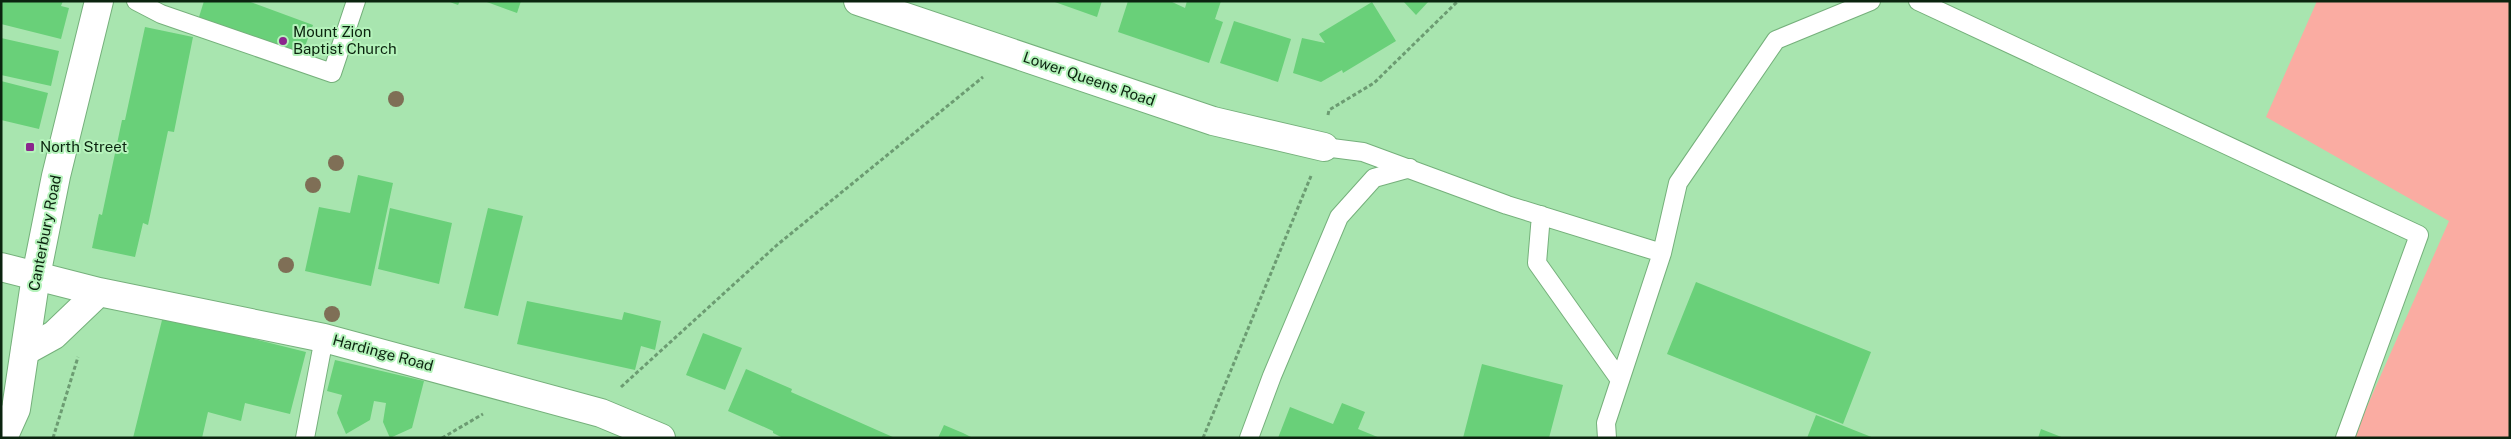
<svg xmlns="http://www.w3.org/2000/svg" width="2511" height="439" font-family="'Public Sans',sans-serif">
	<style>
		.green { fill: #faaca2 }
		.building { fill: #69d079 }
		.lines { fill: none; stroke-linecap: round; stroke-linejoin: round }
		.lane-casing { stroke: #75b07b; stroke-width: 20 }
		.street-casing { stroke: #75b07b; stroke-width: 30 }
		.primary-casing { stroke: #75b07b; stroke-width: 30 }
		.path { stroke: #6c9c72; stroke-width: 3; stroke-dasharray: 4 2.5; stroke-linecap: butt }
		.lane { stroke: #fff; stroke-width: 18 }
		.street { stroke: #fff; stroke-width: 28 }
		.primary { stroke: #fff; stroke-width: 28 }
		.tree { fill: #7f6f56 }
		.poi-dot { fill: #8b268d; stroke: #b5f3bb; stroke-width: 2 }
		.labels { text-anchor: middle; stroke-width: 4; stroke-linejoin: round; paint-order: stroke }
		.poi-label { font-size: 15px; fill: #0b240f; stroke: #b5f3bb; text-anchor: start }
		.street-label { font-size: 15px; fill: #0b240f; stroke: #b5f3bb }
	</style>
	<rect width="100%" height="100%" fill="#a8e5af"/>
	<path class="green" d="M 2317,1 L 2510,1 L 2510,438 L 2353,438 L 2449,221 L 2266,117 Z"/>
	<path class="building" d="M 1,1 L 63,1 L 61,6 L 69,8 L 61,39 L 1,24 Z
		M 204,1 L 248,1 L 313,25 L 301,57 L 199,17 Z
		M 447,1 L 460,1 L 458,5 Z
		M 484,1 L 521,1 L 517,13 Z
		M 1052,1 L 1102,1 L 1097,17 Z
		M 1128,1 L 1170,1 L 1185,8 L 1187,1 L 1221,1 L 1215,19 L 1223,22 L 1209,63 L 1118,32 Z
		M 1403,1 L 1429,1 L 1416,15 Z
		M 1372,2 L 1396,41 L 1343,73 L 1342,70 L 1321,82 L 1293,73 L 1302,38 L 1325,43 L 1319,34 Z
		M 1234,21 L 1291,39 L 1278,82 L 1220,63 Z
		M 145,27 L 193,37 L 174,132 L 168,131 L 148,225 L 143,223 L 135,257 L 92,248 L 99,214 L 102,215 L 122,120 L 125,120 Z
		M 1,38 L 59,51 L 51,86 L 1,75 Z
		M 1,81 L 48,93 L 39,129 L 1,120 Z
		M 358,175 L 393,183 L 371,286 L 305,271 L 319,207 L 350,213 Z
		M 390,208 L 452,223 L 439,284 L 378,269 Z
		M 488,208 L 523,216 L 498,316 L 464,308 Z
		M 1696,282 L 1871,352 L 1843,424 L 1667,354 Z
		M 527,301 L 622,320 L 624,312 L 661,321 L 655,350 L 641,346 L 635,370 L 517,344 Z
		M 163,316 L 306,352 L 290,414 L 245,403 L 241,421 L 208,412 L 202,438 L 133,438 Z
		M 703,333 L 742,348 L 725,390 L 686,375 Z
		M 335,360 L 424,381 L 412,428 L 390,438 L 383,422 L 386,403 L 374,401 L 370,420 L 346,434 L 337,413 L 342,395 L 327,391 Z
		M 1482,364 L 1563,385 L 1549,438 L 1463,438 Z
		M 746,369 L 792,389 L 791,392 L 895,438 L 783,438 L 773,433 L 773,431 L 728,411 Z
		M 1342,403 L 1365,412 L 1358,429 L 1380,438 L 1278,438 L 1290,407 L 1333,424 Z
		M 1816,415 L 1874,438 L 1807,438 Z
		M 944,425 L 963,433 L 973,438 L 938,438 Z
		M 2041,429 L 2064,438 L 2038,438 Z"/>
	<g class="lines">
		<g class="lane-casing">
			<path id="lane" d="M 136,1 L 161,14 L 332,73 L 356,1
				M 1918,1 L 2419,235 L 2345,438
				M 1324,147 L 1363,152 L 1507,205 L 1662,253 L 1678,183 L 1776,40 L 1871,1
				M 1541,215 L 1537,263 L 1620,380
				M 305,438 L 324,338
				M 1249,438 L 1272,376 L 1339,217 L 1374,178 L 1410,168
				M 1607,438 L 1606,423 L 1662,253"/>
		</g>
		<g class="street-casing">
			<path id="street" d="M 858,1 L 1213,121 L 1324,147
				M 1,267 L 99,292 L 324,338 L 601,413 L 661,438
				M 25,351 L 54,335 L 99,292"/>
		</g>
		<g class="primary-casing">
			<path id="primary" d="M 3,438 L 16,409 L 36,276 L 56,176 L 99,1"/>
		</g>
		<path class="path" d="M 1328,115 L 1329,110 L 1374,83 L 1458,1
			M 621,387 L 777,245 L 983,77
			M 53,438 L 78,357
			M 442,438 L 483,414
			M 1203,438 L 1311,176"/>
		<use href="#lane" class="lane"/>
		<use href="#street" class="street"/>
		<use href="#primary" class="primary"/>
	</g>
	<g class="tree">
		<circle cx="396" cy="99" r="8"/>
		<circle cx="336" cy="163" r="8"/>
		<circle cx="313" cy="185" r="8"/>
		<circle cx="286" cy="265" r="8"/>
		<circle cx="332" cy="314" r="8"/>
	</g>
	<g class="poi-dot">
		<circle cx="283" cy="41" r="5"/>
		<rect x="25" y="142" width="10" height="10" rx="2.5"/>
	</g>
	<g class="labels">
		<g class="poi-label">
			<text x="293" y="37">Mount Zion<tspan x="293" dy="17">Baptist Church</tspan></text>
			<text x="40" y="152">North Street</text>
		</g>
		<g class="street-label">
			<text transform="translate(1089 79) rotate(19)" y="5">Lower Queens Road</text>
			<text transform="translate(45 233) rotate(-79)" y="5">Canterbury Road</text>
			<text transform="translate(383 353) rotate(15)" y="5">Hardinge Road</text>
		</g>
	</g>
	<rect width="2511" height="439" fill="none" stroke="#0b240f" stroke-width="5"/>
</svg>
